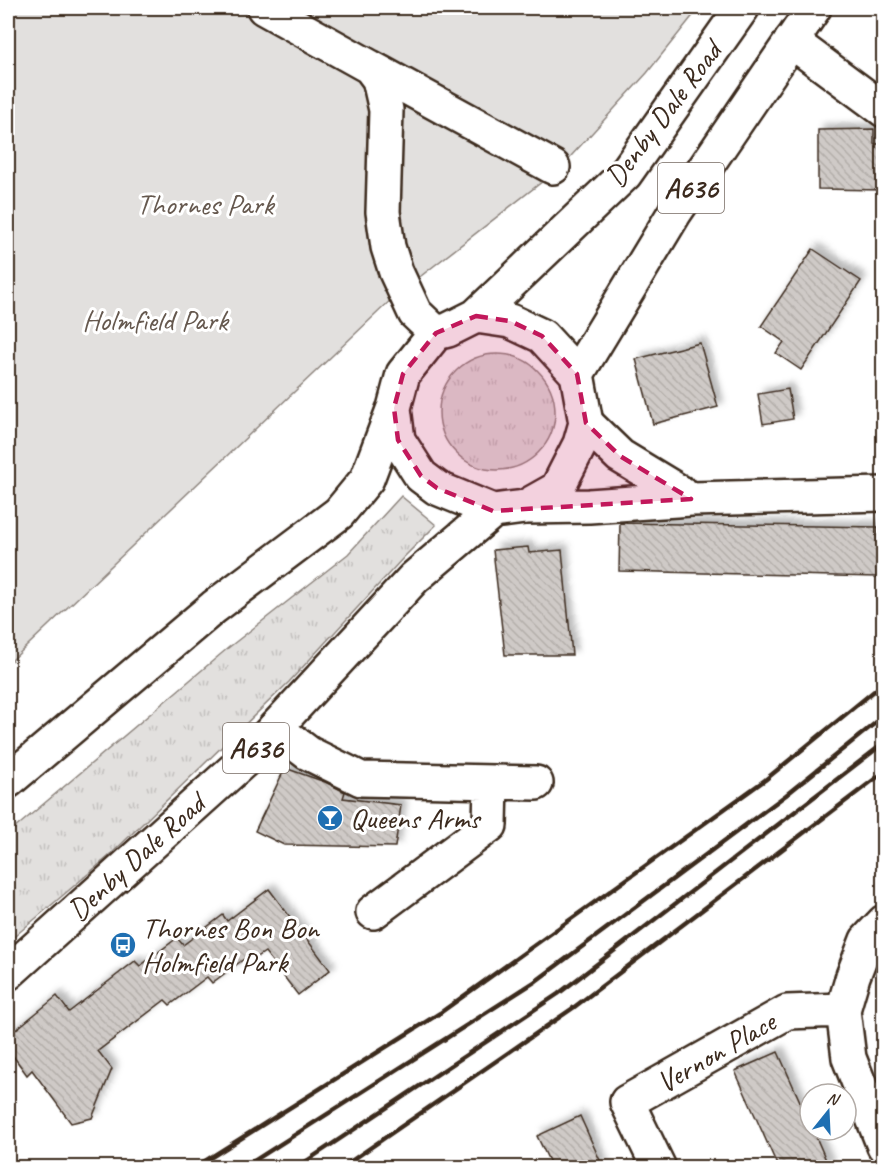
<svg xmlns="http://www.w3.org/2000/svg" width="891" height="1175" font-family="Caveat,sans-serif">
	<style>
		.grass { fill: url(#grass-tufts); stroke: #8e857e; stroke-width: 1.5 }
		.park { fill: #e2e0de; stroke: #8e857e; stroke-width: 1.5 }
		.building { fill: url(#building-back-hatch); stroke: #3b2a1e; stroke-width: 1.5; filter: url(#shadow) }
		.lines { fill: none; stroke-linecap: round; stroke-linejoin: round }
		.minor-casing { stroke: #3b2a1e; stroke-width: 38 }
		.major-casing { stroke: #3b2a1e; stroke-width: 38 }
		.minor { stroke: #fff; stroke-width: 33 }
		.major { stroke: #fff; stroke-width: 33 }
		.rail { stroke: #3b2a1e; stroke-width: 4.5 }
		.marked { fill: #c2185b; fill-opacity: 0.2; stroke: #c2185b; stroke-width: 4.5; stroke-dasharray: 12 8; stroke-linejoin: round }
		.labels { text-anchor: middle; stroke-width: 6; stroke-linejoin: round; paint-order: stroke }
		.shield { fill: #fff; stroke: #766a62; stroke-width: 1.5 }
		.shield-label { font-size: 28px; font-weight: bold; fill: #3b2a1e }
		.street-label { font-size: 30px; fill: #3b2a1e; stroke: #fff }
		.park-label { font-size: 30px; fill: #65584e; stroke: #fff }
		.poi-label { font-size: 30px; fill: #3b2a1e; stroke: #fff; text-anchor: start }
	</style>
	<defs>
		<pattern id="grass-tufts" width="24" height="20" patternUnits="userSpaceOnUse" patternTransform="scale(1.5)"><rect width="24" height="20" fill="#e2e0de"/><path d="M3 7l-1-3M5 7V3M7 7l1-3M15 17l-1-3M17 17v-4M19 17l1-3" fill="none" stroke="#c3c0be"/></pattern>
		<pattern id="building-back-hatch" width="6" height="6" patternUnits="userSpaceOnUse" patternTransform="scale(1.5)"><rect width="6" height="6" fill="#cfcac7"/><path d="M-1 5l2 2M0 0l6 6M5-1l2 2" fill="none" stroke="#b3aeaa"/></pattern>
		<filter id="shadow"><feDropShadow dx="5.5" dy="-5.5" stdDeviation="3" flood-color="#0004"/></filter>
	</defs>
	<rect width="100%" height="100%" fill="#fff"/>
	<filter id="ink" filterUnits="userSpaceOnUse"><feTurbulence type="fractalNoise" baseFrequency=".0167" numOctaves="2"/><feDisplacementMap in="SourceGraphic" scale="12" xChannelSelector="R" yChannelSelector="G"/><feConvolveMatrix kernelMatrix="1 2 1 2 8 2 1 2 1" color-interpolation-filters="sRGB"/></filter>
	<g filter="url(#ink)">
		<path class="grass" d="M439 412a58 58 0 1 1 116 0a58 58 0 1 1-116 0Z
			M 401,496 L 436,525 L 404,557 L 289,682 L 108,857 L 8,942 L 8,834 L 228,648 L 348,554 Z"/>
		<path class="park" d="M 8,8 L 699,8 L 647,73 L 561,167 L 394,297 L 8,664 Z"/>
		<path class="building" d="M 874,129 L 874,144 L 884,144 L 884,190 L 818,189 L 818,130 Z
			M 813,249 L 861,281 L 801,370 L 776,353 L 784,342 L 761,326 Z
			M 700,343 L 718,407 L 653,424 L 636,359 Z
			M 788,389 L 793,419 L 763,424 L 758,394 Z
			M 620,523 L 878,527 L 877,577 L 619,571 Z
			M 528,547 L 529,553 L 562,550 L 572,655 L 505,655 L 493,550 Z
			M 285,768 L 325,782 L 345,792 L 343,798 L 401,805 L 395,847 L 284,845 L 255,831 Z
			M 269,889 L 330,970 L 298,995 L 265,952 L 256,958 L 252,953 L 212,983 L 207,977 L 170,1005 L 165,1000 L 98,1051 L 112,1069 L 92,1118 L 71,1123 L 32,1070 L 27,1075 L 8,1049 L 8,1036 L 57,996 L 69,1012 L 135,961 L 140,966 L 177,938 L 183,945 L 223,915 L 227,921 Z
			M 778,1052 L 810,1124 L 810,1130 L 813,1130 L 829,1167 L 778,1167 L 735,1071 Z
			M 580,1116 L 603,1167 L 552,1167 L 537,1136 Z"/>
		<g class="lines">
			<g class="minor-casing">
				<path id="minor" d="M 264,8 L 370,67 L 379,79 L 386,110 L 383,212 L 388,247 L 396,272 L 415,313 L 436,333
					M 791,41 L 884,110
					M 370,67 L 553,167
					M 586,423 L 620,456 L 691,499
					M 525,507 L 589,506 L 691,499 L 884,494
					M 275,728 L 308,753 L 361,779 L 536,783
					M 373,912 L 490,825 L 491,782
					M 884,922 L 867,940 L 853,976 L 843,1010 L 849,1058 L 884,1146
					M 659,1168 L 627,1102 L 787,1012 L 843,1010"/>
			</g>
			<g class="major-casing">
				<path id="major" d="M 476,316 L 510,321 L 542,336 L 577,374 L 586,423 L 580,444 L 557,489 L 525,507 L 493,511 L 437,488 L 421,476 L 398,440 L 394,408 L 403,374 L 436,333 L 448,330 Z
					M 476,316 L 625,174 L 742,8
					M 577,374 L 675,212 L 814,8
					M 8,781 L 214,607 L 339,513 L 367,479 L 393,410
					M 8,973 L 249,756 L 414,578 L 493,511"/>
			</g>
			<use href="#minor" class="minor"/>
			<use href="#major" class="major"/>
			<path class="rail" d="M 194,1168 L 440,1013 L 765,780 L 884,683
				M 243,1168 L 536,981 L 786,795 L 884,716
				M 296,1168 L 558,994 L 884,743
				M 341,1168 L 573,1008 L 884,772"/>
		</g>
	</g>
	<path class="marked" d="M 476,316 L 510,321 L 542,336 L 577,374 L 586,423 L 620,456 L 691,499 L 493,511 L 437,488 L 421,476 L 398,440 L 394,408 L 403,374 L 436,333 Z"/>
	<defs>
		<g id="bar-disc" transform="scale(1.35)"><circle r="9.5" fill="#1f6fb2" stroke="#fff"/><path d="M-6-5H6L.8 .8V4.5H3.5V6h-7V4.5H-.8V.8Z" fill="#fff"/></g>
		<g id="bus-disc" transform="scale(1.35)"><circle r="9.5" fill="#1f6fb2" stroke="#fff"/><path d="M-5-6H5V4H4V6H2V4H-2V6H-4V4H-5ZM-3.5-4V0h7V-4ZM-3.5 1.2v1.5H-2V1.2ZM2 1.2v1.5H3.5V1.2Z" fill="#fff"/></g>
	</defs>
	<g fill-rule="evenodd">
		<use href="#bar-disc" x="330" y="818"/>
		<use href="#bus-disc" x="123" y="945"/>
	</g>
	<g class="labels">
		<g class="shield">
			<rect x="658" y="163" width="66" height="50" rx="4.5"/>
			<rect x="223" y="723" width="66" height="50" rx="4.5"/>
		</g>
		<g class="shield-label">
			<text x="691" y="198">A636</text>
			<text x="256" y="758">A636</text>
		</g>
		<g class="street-label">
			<text transform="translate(663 114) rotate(-53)" y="10">Denby Dale Road</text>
			<text transform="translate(136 857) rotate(-42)" y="10">Denby Dale Road</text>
			<text transform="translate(716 1052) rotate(-30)" y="10">Vernon Place</text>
		</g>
		<g class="park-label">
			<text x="205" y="214">Thornes Park</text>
			<text x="155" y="330">Holmfield Park</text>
		</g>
		<g class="poi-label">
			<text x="350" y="828">Queens Arms</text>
			<text x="142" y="938">Thornes Bon Bon<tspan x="142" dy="34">Holmfield Park</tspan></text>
		</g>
	</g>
	<rect width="891" height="1175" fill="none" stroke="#fff" stroke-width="30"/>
	<rect x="15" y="15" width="861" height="1145" fill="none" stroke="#3b2a1e" stroke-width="2" filter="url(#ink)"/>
	<g transform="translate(828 1112) rotate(18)"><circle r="28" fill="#ffffff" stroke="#b1aaa5" stroke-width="1.5"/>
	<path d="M0-4.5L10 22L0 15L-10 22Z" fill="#1f6fb2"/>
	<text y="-9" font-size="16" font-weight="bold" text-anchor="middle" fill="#3b2a1e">N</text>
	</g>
</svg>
